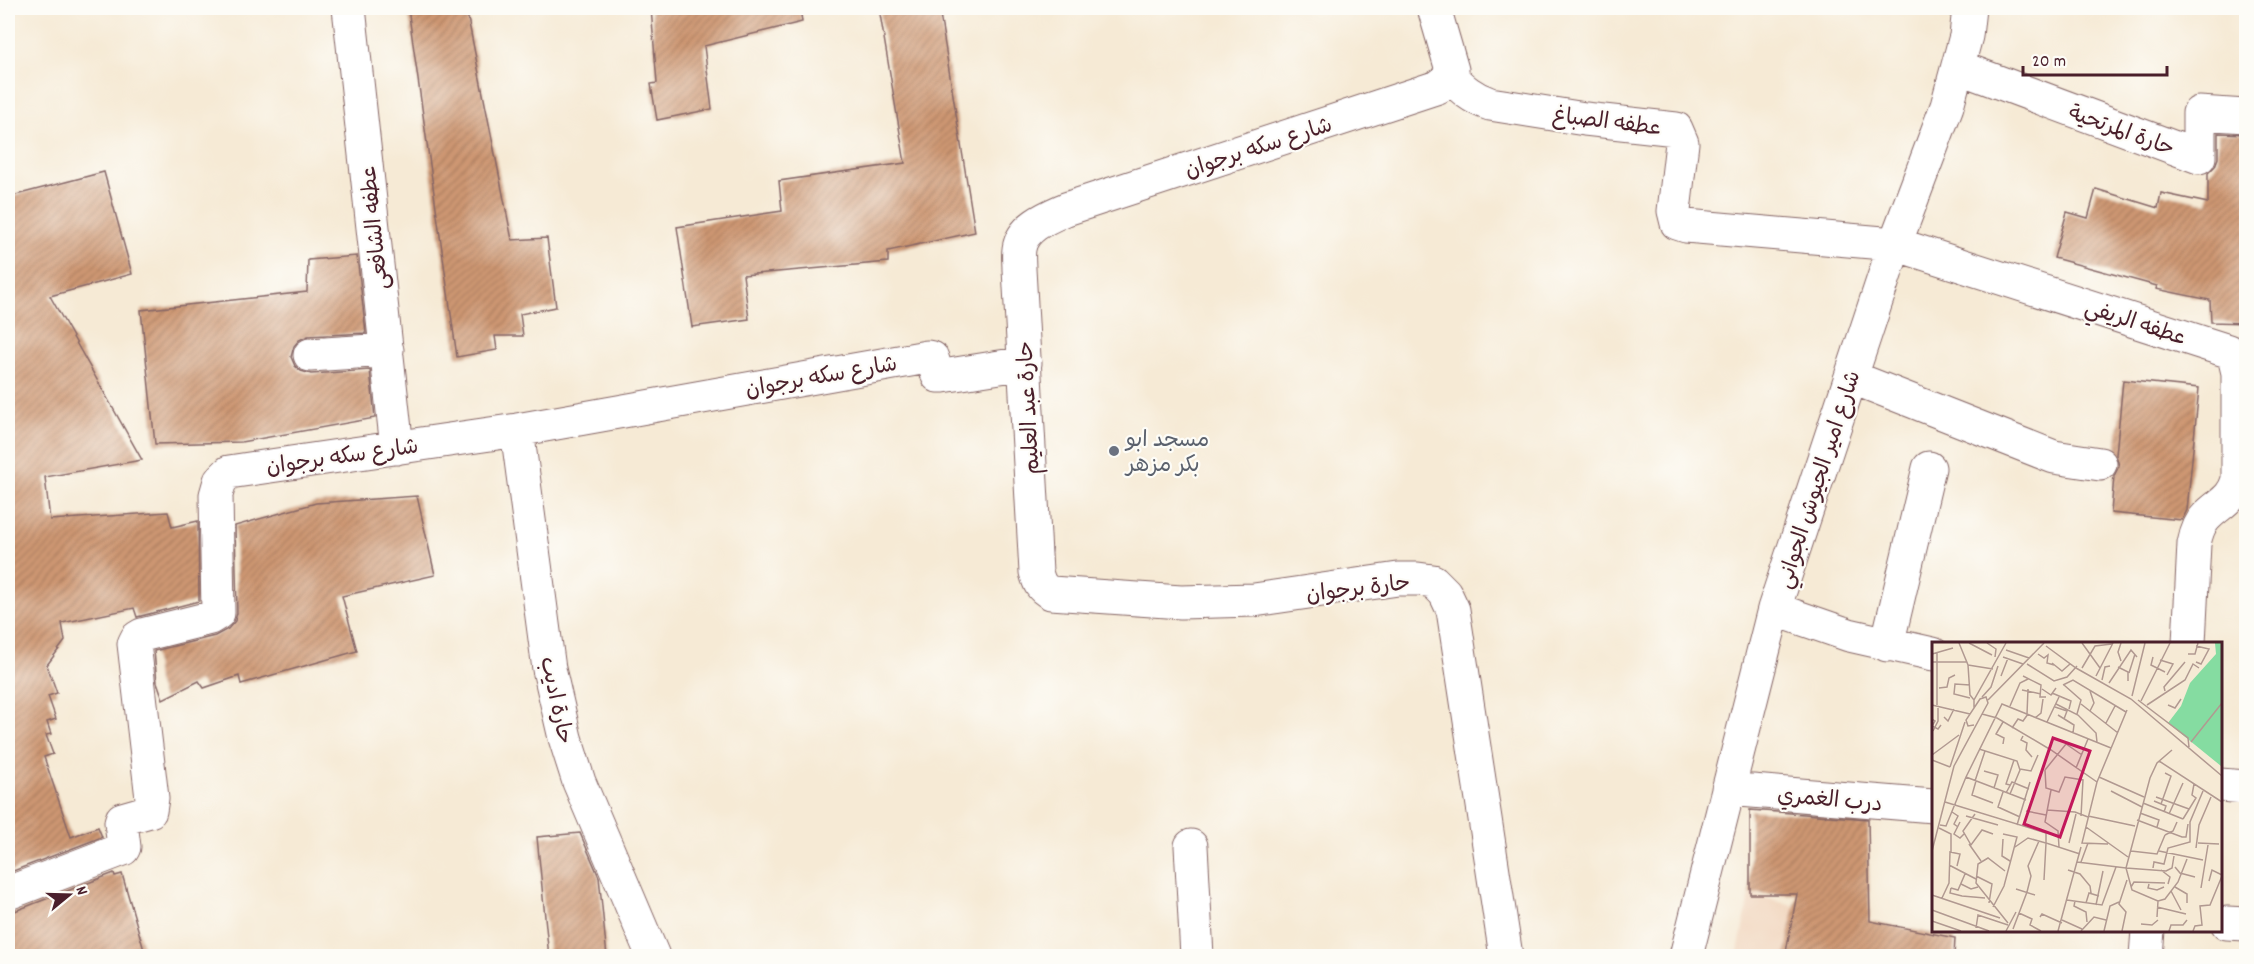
<svg xmlns="http://www.w3.org/2000/svg" width="2254" height="964" font-family="Dekko,'Playpen Sans Arabic',sans-serif">
	<style>
		.built { fill: #f1d5bd }
		.building { fill: url(#building-hatch) }
		.lines { fill: none; stroke-linecap: round; stroke-linejoin: round }
		.street-casing { stroke: #866666; stroke-width: 35 }
		.street { stroke: #fff; stroke-width: 33 }
		.worship-dot { fill: #6b7280; stroke: #fdfcf7; stroke-width: 2 }
		.labels { text-anchor: middle; stroke-width: 4.5; stroke-linejoin: round; paint-order: stroke }
		.street-label { font-size: 22px; fill: #4a1f2b; stroke: #fdfcf7 }
		.worship-label { font-size: 22px; fill: #5b616d; stroke: #fdfcf7; text-anchor: start }
		.inset-road { fill: none; stroke: #b19991; stroke-width: 1.5 }
		.view { fill: #c2185b; fill-opacity: 0.15; stroke: #c2185b; stroke-width: 3 }
		.inset-edge { fill: none; stroke: #4a1f2b; stroke-width: 3 }
	</style>
	<defs>
		<pattern id="building-hatch" width="6" height="6" patternUnits="userSpaceOnUse" patternTransform="scale(1.5)"><rect width="6" height="6" fill="#ce9772"/><path d="M-1 1l2-2M0 6l6-6M5 7l2-2" fill="none" stroke="#a97b5e"/></pattern>
	</defs>
	<rect width="100%" height="100%" fill="#fdfcf7"/>
	<filter id="ink" filterUnits="userSpaceOnUse"><feTurbulence type="fractalNoise" baseFrequency=".0167" numOctaves="2"/><feDisplacementMap in="SourceGraphic" scale="12" xChannelSelector="R" yChannelSelector="G"/><feConvolveMatrix kernelMatrix="1 2 1 2 8 2 1 2 1" color-interpolation-filters="sRGB"/></filter>
	<filter id="wash" filterUnits="userSpaceOnUse"><feTurbulence type="fractalNoise" baseFrequency=".008" numOctaves="4" result="noise"/><feDisplacementMap in="SourceGraphic" scale="24" xChannelSelector="R" yChannelSelector="G"/><feGaussianBlur stdDeviation="1.35" result="paint"/><feColorMatrix in="noise" values="0 0 0 0 0 0 0 0 0 0 0 0 0 0 0 0 0 1.4 0 .05"/><feComposite in="paint" operator="in"/></filter>
	<g filter="url(#wash)">
		<rect width="100%" height="100%" fill="#f6ead5"/>
		<path class="built" d="M 1750,894 L 1794,906 L 1945,936 L 1944,956 L 1737,956 Z"/>
		<g id="blocks">
			<path class="building" d="M 408,8 L 466,8 L 512,240 L 547,238 L 556,307 L 520,314 L 523,336 L 495,336 L 497,350 L 457,357 Z
				M 651,8 L 800,8 L 802,22 L 704,46 L 712,109 L 657,120 L 651,84 L 657,83 Z
				M 879,8 L 939,8 L 975,232 L 888,251 L 888,262 L 743,275 L 749,319 L 692,327 L 677,227 L 782,211 L 779,181 L 905,163 Z
				M 2218,133 L 2247,134 L 2247,323 L 2211,322 L 2210,300 L 2156,289 L 2157,286 L 2054,258 L 2067,212 L 2088,218 L 2096,189 L 2158,208 L 2161,193 L 2208,203 L 2208,173 L 2215,166 L 2218,158 Z
				M 104,172 L 132,274 L 50,296 L 142,460 L 45,477 L 50,520 L 168,512 L 172,527 L 198,521 L 199,601 L 137,617 L 134,608 L 62,623 L 65,641 L 47,665 L 57,693 L 48,696 L 56,719 L 47,722 L 51,734 L 46,735 L 53,754 L 44,757 L 71,837 L 98,827 L 102,837 L 8,873 L 8,197 Z
				M 357,256 L 366,333 L 308,336 L 299,340 L 294,346 L 291,357 L 295,366 L 301,371 L 311,374 L 370,370 L 375,418 L 241,442 L 155,444 L 141,310 L 307,292 L 308,260 Z
				M 2123,380 L 2199,388 L 2187,510 L 2182,520 L 2111,513 L 2114,476 L 2119,466 L 2116,455 Z
				M 417,496 L 435,575 L 342,596 L 357,651 L 241,684 L 239,676 L 204,688 L 199,681 L 163,699 L 157,682 L 154,651 L 215,636 L 228,629 L 235,621 L 237,613 L 235,526 L 316,503 Z
				M 1750,810 L 1868,819 L 1870,921 L 1955,938 L 1954,957 L 1785,957 L 1797,894 L 1750,894 Z
				M 580,833 L 599,877 L 607,957 L 549,957 L 537,837 Z
				M 114,873 L 115,876 L 122,874 L 146,957 L 8,957 L 8,911 L 15,911 Z"/>
		</g>
	</g>
	<g filter="url(#ink)">
		<use href="#blocks" fill-opacity="0" stroke="#866666" stroke-width="1.5"/>
		<g class="lines">
			<g class="street-casing">
				<path id="street" d="M 349,8 L 397,448
					M 1434,8 L 1452,70 L 1445,82 L 1438,87 L 1066,209 C 1048,217 1022,227 1019,249 C 1018,256 1019,263 1019,269 L 1036,572 C 1039,583 1041,588 1051,593 L 1181,602 L 1254,600 L 1398,579 L 1418,579 L 1433,581 L 1445,593 L 1453,610 L 1506,956
					M 1958,67 L 2199,157 L 2199,113 L 2246,116
					M 1450,76 C 1462,89 1472,98 1490,104 L 1585,119 L 1676,129 L 1682,143 L 1674,211 L 1677,223 L 1686,226 L 1895,244 L 2228,351 L 2234,356 L 2238,373 L 2238,480 C 2231,502 2220,502 2206,517 C 2199,524 2196,534 2194,544 L 2189,643
					M 310,355 L 387,350
					M 1851,377 L 2054,457 L 2100,464
					M 517,430 L 549,669 L 565,738 L 579,782 L 653,956
					M 1774,609 L 1849,635 L 1933,654
					M 1887,645 L 1929,468
					M 2220,785 L 2246,787
					M 1728,789 L 1933,806
					M 1191,846 L 1197,956
					M 8,893 L 123,849 L 124,847 L 121,822 L 122,819 L 150,811 L 152,798 L 134,644 L 137,638 L 142,635 L 210,618 L 218,613 L 216,495 L 220,481 L 229,472 L 517,430 L 927,357 L 932,358 L 938,376 L 943,376 L 1025,363
					M 2227,923 L 2246,924
					M 1686,956 L 1774,609 L 1895,244 L 1947,106 L 1966,36 L 1969,8
					M 2146,956 L 2148,930"/>
			</g>
			<use href="#street" class="street"/>
		</g>
	</g>
	<circle class="worship-dot" cx="1114" cy="451" r="6"/>
	<g class="labels">
		<g class="street-label">
			<text transform="translate(1607 120) rotate(7)" y="8">عطفه الصباغ</text>
			<text transform="translate(2122 129) rotate(20)" y="8">حارة المرتحية</text>
			<text transform="translate(1258 146) rotate(-18)" y="8">شارع سكه برجوان</text>
			<text transform="translate(373 228) rotate(-96)" y="8">عطفه الشافعى</text>
			<text transform="translate(2136 321) rotate(18)" y="8">عطفه الريفي</text>
			<text transform="translate(821 375) rotate(-10)" y="8">شارع سكه برجوان</text>
			<text transform="translate(1027 408) rotate(-93)" y="8">حارة عبد العليم</text>
			<text transform="translate(342 455) rotate(-8)" y="8">شارع سكه برجوان</text>
			<text transform="translate(1817 479) rotate(-72)" y="8">شارع امير الجيوش الجواني</text>
			<text transform="translate(1358 587) rotate(-7)" y="8">حارة برجوان</text>
			<text transform="translate(558 700) rotate(78)" y="8">حارة اديب</text>
			<text transform="translate(1830 798) rotate(5)" y="8">درب الغمري</text>
		</g>
		<g class="worship-label">
			<text x="1126" y="446">مسجد ابو<tspan x="1126" dy="25">بكر مزهر</tspan></text>
		</g>
	</g>
	<g transform="translate(1932 642)">
		<rect width="290" height="290" fill="#f6ead5"/>
		<path d="M 283,1 L 289,1 L 289,124 L 236,81 L 249,64 L 258,41 L 284,12 Z" fill="#85dca1"/>
		<path class="inset-road" d="M 27,1 L 36,23 L 38,53 L 42,58M 37,1 L 60,13M 55,1 L 64,7 L 63,15M 150,1 L 168,26M 189,1 L 186,10 L 189,19M 114,4 L 144,26 L 199,57 L 290,134M 264,4 L 277,7 L 269,22 L 264,20M 74,8 L 97,16M 5,11 L 5,63M 0,12 L 21,6M 106,12 L 112,16 L 116,13 L 115,21 L 122,23M 256,12 L 263,12 L 266,1M 71,15 L 91,22M 221,15 L 219,23 L 233,30M 228,18 L 241,22 L 235,33M 0,20 L 35,20M 120,21 L 130,29 L 138,22M 95,22 L 122,39 L 135,35 L 145,24M 36,23 L 61,27M 186,25 L 196,30 L 196,39M 150,26 L 163,4 L 180,2M 197,31 L 203,12M 69,34 L 76,16M 91,34 L 109,43 L 108,55 L 114,55M 164,34 L 181,1M 170,38 L 173,25 L 178,24M 177,41 L 199,8 L 205,15M 38,43 L 23,42 L 22,52 L 38,56M 131,43 L 141,38 L 194,70M 132,43 L 149,58 L 145,72M 7,46 L 15,45 L 17,36 L 23,33M 110,47 L 119,53 L 124,46M 90,48 L 109,52M 233,49 L 232,45 L 253,20M 120,51 L 139,59 L 137,67M 200,54 L 213,1M 50,55 L 59,45 L 66,24M 56,58 L 112,1M 206,58 L 256,96 L 257,105M 209,59 L 238,1M 124,62 L 146,73 L 164,91 L 165,100M 149,62 L 186,91M 0,63 L 38,72M 215,63 L 253,38 L 261,22 L 267,26M 236,63 L 243,66 L 249,57M 78,64 L 88,41 L 96,37M 123,65 L 135,69 L 132,77M 42,66 L 42,58 L 74,1M 158,69 L 162,61 L 158,49M 50,72 L 65,76 L 119,108 L 165,140M 95,72 L 96,47M 126,73 L 142,83 L 141,91M 12,75 L 16,79 L 22,67M 103,76 L 109,71 L 111,57M 0,77 L 3,79 L 0,84 L 6,87 L 9,83M 71,80 L 64,92 L 72,96 L 71,102M 115,80 L 127,55M 174,81 L 183,64M 80,86 L 86,77 L 91,79 L 96,72M 1,89 L 6,79 L 6,64M 91,94 L 89,98 L 95,101 L 94,108 L 100,115M 259,100 L 290,61M 47,107 L 85,119 L 88,128 L 78,152M 0,113 L 27,93M 0,118 L 18,125M 227,119 L 290,160M 18,125 L 33,80M 144,126 L 156,97M 88,127 L 99,129 L 106,113M 113,128 L 114,146 L 127,150 L 133,135 L 151,138 L 149,174M 113,128 L 134,102 L 150,113M 52,129 L 66,133 L 62,146M 34,135 L 94,158M 167,135 L 212,155M 43,139 L 53,109M 44,139 L 40,153 L 61,161M 78,143 L 74,142 L 82,118M 119,148 L 113,180 L 126,189 L 127,205M 179,149 L 210,165M 71,150 L 66,165 L 88,175M 74,151 L 80,140 L 97,147M 224,155 L 257,167M 222,159 L 234,164 L 232,170M 13,160 L 114,191 L 114,201 L 148,212M 211,161 L 251,177M 229,162 L 239,134 L 233,131M 115,168 L 143,170 L 156,175M 94,169 L 114,173M 20,170 L 26,174 L 22,182 L 26,185M 208,171 L 227,178 L 225,185M 43,172 L 31,189 L 39,203 L 50,188 L 61,192M 237,172 L 251,141M 34,174 L 66,183M 156,174 L 203,184M 251,177 L 264,156 L 260,153 L 262,142M 205,178 L 250,195 L 254,195 L 256,182M 28,180 L 22,192 L 28,196 L 32,192M 8,183 L 14,184 L 34,135 L 70,62 L 179,106M 85,183 L 98,140M 154,185 L 196,215M 7,186 L 19,192 L 19,210M 290,190 L 290,213M 233,193 L 241,189 L 245,180M 71,197 L 70,214 L 78,219M 137,201 L 144,172M 266,201 L 287,202M 37,202 L 49,219M 176,202 L 150,201 L 165,140 L 195,68M 83,205 L 96,196 L 114,201 L 112,238M 264,206 L 267,183 L 279,155M 0,209 L 22,124 L 56,61 L 54,55 L 48,57 L 34,78 L 36,84 L 42,83M 199,209 L 225,212 L 233,193M 227,209 L 271,218M 145,220 L 194,226M 149,220 L 156,201M 17,223 L 44,237M 243,225 L 248,231 L 263,235M 194,226 L 234,229 L 240,226 L 242,214M 221,226 L 222,220 L 232,222 L 236,206 L 258,200 L 258,180 L 271,149M 136,228 L 148,232 L 158,244 L 159,251M 229,228 L 238,235 L 236,242M 73,229 L 56,216 L 46,222 L 44,241 L 76,281M 44,234 L 60,242 L 57,261M 277,239 L 280,228 L 290,233M 29,242 L 39,247 L 46,245M 217,242 L 216,246 L 225,248 L 232,245M 199,245 L 202,240 L 233,241M 243,245 L 255,252 L 255,261M 19,246 L 18,251 L 30,254 L 53,256M 19,246 L 26,248 L 33,232M 269,246 L 276,203M 84,247 L 103,253M 239,249 L 249,268M 0,253 L 68,276M 10,256 L 17,241 L 18,210 L 28,212 L 25,224M 135,258 L 170,263 L 184,225M 143,259 L 142,264 L 154,270 L 155,280M 226,259 L 233,257 L 246,240 L 255,217M 154,261 L 157,251 L 167,254M 164,263 L 171,229M 61,265 L 72,244 L 85,195 L 71,192M 225,265 L 254,272M 0,268 L 57,289M 87,271 L 100,277 L 98,283 L 109,289M 108,275 L 110,272 L 130,281M 225,275 L 226,259 L 200,248 L 194,226 L 218,136 L 225,121 L 240,108M 130,278 L 150,287M 0,279 L 29,289M 209,282 L 220,283 L 226,278M 44,286 L 46,273 L 76,283M 81,287 L 95,250 L 99,234 L 96,224 L 107,199M 74,289 L 84,270M 126,289 L 149,205M 149,289 L 162,275 L 174,278M 172,289 L 178,264 L 187,260M 190,289 L 194,270 L 187,262 L 195,238M 237,289 L 239,283 L 251,283 L 255,278M 261,289 L 263,284 L 270,283 L 268,264 L 278,263 L 290,234"/>
		<path class="view" d="M 121,96 L 158,109 L 128,195 L 92,182 Z"/>
		<rect width="290" height="290" class="inset-edge"/>
	</g>
	<rect width="2254" height="964" fill="none" stroke="#fdfcf7" stroke-width="30"/>
	<g transform="translate(69 895) rotate(71)" stroke="#fdfcf7" stroke-width="4.5" paint-order="stroke">
	<path d="M0-4.5L10 22L0 15L-10 22Z" fill="#4a1f2b"/>
	<text y="-9" font-size="16" font-weight="bold" text-anchor="middle" fill="#4a1f2b">N</text>
	</g>
	<path d="M2023 66v9h144v-9" fill="none" stroke="#4a1f2b" stroke-width="3"/>
	<text x="2032" y="66" font-size="18" fill="#4a1f2b" stroke="#fdfcf7" stroke-width="4.5" paint-order="stroke">20 m</text>
</svg>
